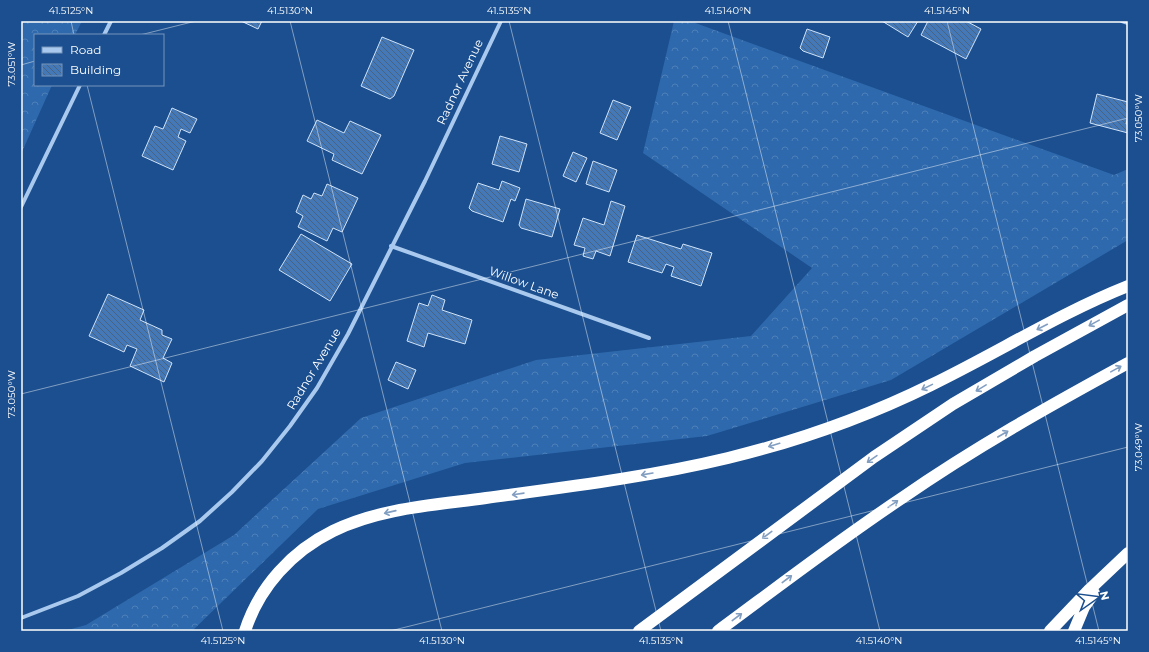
<svg xmlns="http://www.w3.org/2000/svg" width="1149" height="652" font-family="Montserrat,sans-serif">
	<style>
		.forest { fill: url(#forest-crowns) }
		.building { fill: url(#building-back-hatch); stroke: #cfe3fa }
		.lines { fill: none; stroke-linecap: round; stroke-linejoin: round }
		.minor { stroke: #a9c9ee; stroke-width: 4 }
		.motorway { stroke: #fff; stroke-width: 12 }
		.oneway { stroke: #829ec1 }
		.ticks { fill: none; stroke: #fff; stroke-width: 1; stroke-opacity: 0.45 }
		.labels { text-anchor: middle; stroke-width: 3; stroke-linejoin: round; paint-order: stroke }
		.street-label { font-size: 12px; fill: #fff; stroke: #1b4f8f }
		.neatline { fill: none; stroke: #fff; stroke-width: 1.5 }
		.ticks-label { font-size: 10px; text-anchor: middle; fill: #fff }
	</style>
	<defs>
		<pattern id="forest-crowns" width="20" height="18" patternUnits="userSpaceOnUse"><rect width="20" height="18" fill="#2e69ad"/><path d="M2 6a3 3 0 1 1 6 0M12 15a3 3 0 1 1 6 0" fill="none" stroke="#4d80b9"/></pattern>
		<pattern id="building-back-hatch" width="6" height="6" patternUnits="userSpaceOnUse"><rect width="6" height="6" fill="#4478b7"/><path d="M-1 5l2 2M0 0l6 6M5-1l2 2" fill="none" stroke="#486282"/></pattern>
	</defs>
	<rect width="100%" height="100%" fill="#1b4f8f"/>
	<path class="forest" d="M 21,21 L 82,21 L 75,35 L 35,35 L 35,85 L 52,85 L 21,154 Z
		M 674,21 L 690,21 L 1114,175 L 1128,169 L 1128,240 L 891,380 L 707,436 L 465,463 L 318,509 L 192,631 L 64,631 L 86,625 L 234,535 L 361,418 L 536,360 L 751,336 L 812,268 L 643,153 Z"/>
	<path class="building" d="M 241,21 L 262,21 L 258,29 Z
		M 882,21 L 918,21 L 908,37 Z
		M 928,21 L 966,21 L 981,29 L 966,59 L 921,35 Z
		M 807,29 L 830,37 L 823,58 L 803,51 L 800,48 Z
		M 382,37 L 414,50 L 394,96 L 390,99 L 361,86 Z
		M 1097,94 L 1128,102 L 1128,116 L 1126,124 L 1128,124 L 1128,133 L 1090,123 Z
		M 613,100 L 631,107 L 617,140 L 600,133 Z
		M 172,108 L 197,119 L 190,133 L 181,129 L 178,137 L 186,141 L 173,170 L 142,156 L 155,126 L 163,129 Z
		M 317,120 L 344,133 L 350,121 L 381,135 L 362,174 L 332,160 L 334,154 L 307,141 Z
		M 500,136 L 527,144 L 519,172 L 492,164 Z
		M 573,152 L 587,158 L 576,182 L 563,176 Z
		M 593,161 L 617,170 L 609,192 L 586,184 Z
		M 502,181 L 520,188 L 515,201 L 511,199 L 503,222 L 472,211 L 469,208 L 478,183 L 499,190 Z
		M 327,184 L 358,198 L 342,232 L 333,228 L 327,241 L 298,227 L 303,216 L 296,212 L 303,195 L 311,199 L 314,193 L 322,196 Z
		M 526,199 L 560,209 L 552,237 L 521,228 L 519,225 Z
		M 611,201 L 625,206 L 610,256 L 596,251 L 593,259 L 583,256 L 585,248 L 574,245 L 583,218 L 604,225 Z
		M 301,234 L 352,264 L 330,301 L 279,270 Z
		M 637,235 L 681,249 L 683,244 L 712,253 L 701,286 L 671,276 L 674,267 L 666,264 L 662,273 L 628,262 Z
		M 108,294 L 144,310 L 140,320 L 162,330 L 162,335 L 172,339 L 163,358 L 172,363 L 164,382 L 130,366 L 137,349 L 127,345 L 124,352 L 89,336 Z
		M 432,295 L 445,300 L 442,310 L 472,320 L 465,344 L 428,333 L 424,347 L 407,341 L 419,303 L 428,306 Z
		M 396,362 L 416,370 L 408,389 L 388,380 Z"/>
	<g class="lines">
		<path class="minor" d="M 1122,21 L 1128,23
			M 104,35 L 111,21
			M 21,207 L 80,85
			M 391,246 L 649,338
			M 21,618 L 78,596 L 121,573 L 162,548 L 200,521 L 232,492 L 262,461 L 290,426 L 317,388 L 348,334 L 425,181 L 501,21"/>
		<path class="motorway" d="M 245,631 C 259,587 292,551 333,531 C 380,508 435,505 486,498 C 567,487 649,477 728,458 C 798,441 866,417 931,385 C 997,353 1060,313 1128,286
			M 639,631 L 874,457 L 953,404 L 1035,356 L 1128,305
			M 718,631 C 779,586 839,540 902,498 C 974,448 1051,405 1128,363
			M 1050,631 L 1090,589 L 1128,553
			M 1074,631 L 1084,607 L 1094,593"/>
	</g>
	<defs><path id="oneway-shaft" d="M-6 0H5M1.5-3L5.5 0L1.5 3" fill="none" stroke-width="1.6" stroke-linecap="round" stroke-linejoin="round"/></defs>
	<g class="oneway">
		<use href="#oneway-shaft" transform="translate(1094 323) rotate(151)"/>
		<use href="#oneway-shaft" transform="translate(1042 327) rotate(153)"/>
		<use href="#oneway-shaft" transform="translate(1116 369) rotate(-29)"/>
		<use href="#oneway-shaft" transform="translate(927 387) rotate(154)"/>
		<use href="#oneway-shaft" transform="translate(981 388) rotate(149)"/>
		<use href="#oneway-shaft" transform="translate(1003 434) rotate(-30)"/>
		<use href="#oneway-shaft" transform="translate(774 445) rotate(163)"/>
		<use href="#oneway-shaft" transform="translate(872 459) rotate(145)"/>
		<use href="#oneway-shaft" transform="translate(647 474) rotate(170)"/>
		<use href="#oneway-shaft" transform="translate(518 494) rotate(172)"/>
		<use href="#oneway-shaft" transform="translate(893 504) rotate(-35)"/>
		<use href="#oneway-shaft" transform="translate(390 512) rotate(167)"/>
		<use href="#oneway-shaft" transform="translate(767 535) rotate(143)"/>
		<use href="#oneway-shaft" transform="translate(787 579) rotate(-37)"/>
		<use href="#oneway-shaft" transform="translate(737 617) rotate(-37)"/>
	</g>
	<path class="ticks" d="M 71,21 L 74,35M 290,21 L 442,631M 509,21 L 661,631M 728,21 L 880,631M 947,21 L 1099,631M 140,35 L 196,21M 21,65 L 35,61M 87,85 L 223,631M 21,394 L 1128,118M 390,631 L 1128,447"/>
	<g class="labels">
		<g class="street-label">
			<text transform="translate(460 82) rotate(-65)" y="4">Radnor Avenue</text>
			<text transform="translate(524 283) rotate(20)" y="4">Willow Lane</text>
			<text transform="translate(314 369) rotate(-59)" y="4">Radnor Avenue</text>
		</g>
	</g>
	<rect width="1149" height="652" fill="none" stroke="#1b4f8f" stroke-width="44"/>
	<rect x="34" y="34" width="130" height="52" fill="#1b4f8f" stroke="#7695bc"/>
	<rect x="42" y="47" width="20" height="6" fill="#a9c9ee" stroke="#7695bc"/>
	<text x="70" y="54" font-size="12" fill="#ffffff">Road</text>
	<rect x="42" y="64" width="20" height="12" fill="url(#building-back-hatch)" stroke="#7695bc"/>
	<text x="70" y="74" font-size="12" fill="#ffffff">Building</text>
	<g transform="translate(1095 598) rotate(76)" stroke="#1b4f8f" stroke-width="3" paint-order="stroke">
	<path d="M0-3L7 15L0 10L-7 15Z" fill="#ffffff"/>
	<text y="-6" font-size="11" font-weight="bold" text-anchor="middle" fill="#ffffff">N</text>
	</g>
	<rect x="22" y="22" width="1105" height="608" class="neatline"/>
	<g class="ticks-label">
		<text x="71" y="14">41.5125°N</text>
		<text x="290" y="14">41.5130°N</text>
		<text x="509" y="14">41.5135°N</text>
		<text x="728" y="14">41.5140°N</text>
		<text x="947" y="14">41.5145°N</text>
		<text transform="translate(11 64) rotate(-90)" y="4">73.051°W</text>
		<text transform="translate(1138 118) rotate(-90)" y="4">73.050°W</text>
		<text transform="translate(11 394) rotate(-90)" y="4">73.050°W</text>
		<text transform="translate(1138 447) rotate(-90)" y="4">73.049°W</text>
		<text x="223" y="644">41.5125°N</text>
		<text x="442" y="644">41.5130°N</text>
		<text x="661" y="644">41.5135°N</text>
		<text x="879" y="644">41.5140°N</text>
		<text x="1098" y="644">41.5145°N</text>
	</g>
</svg>
